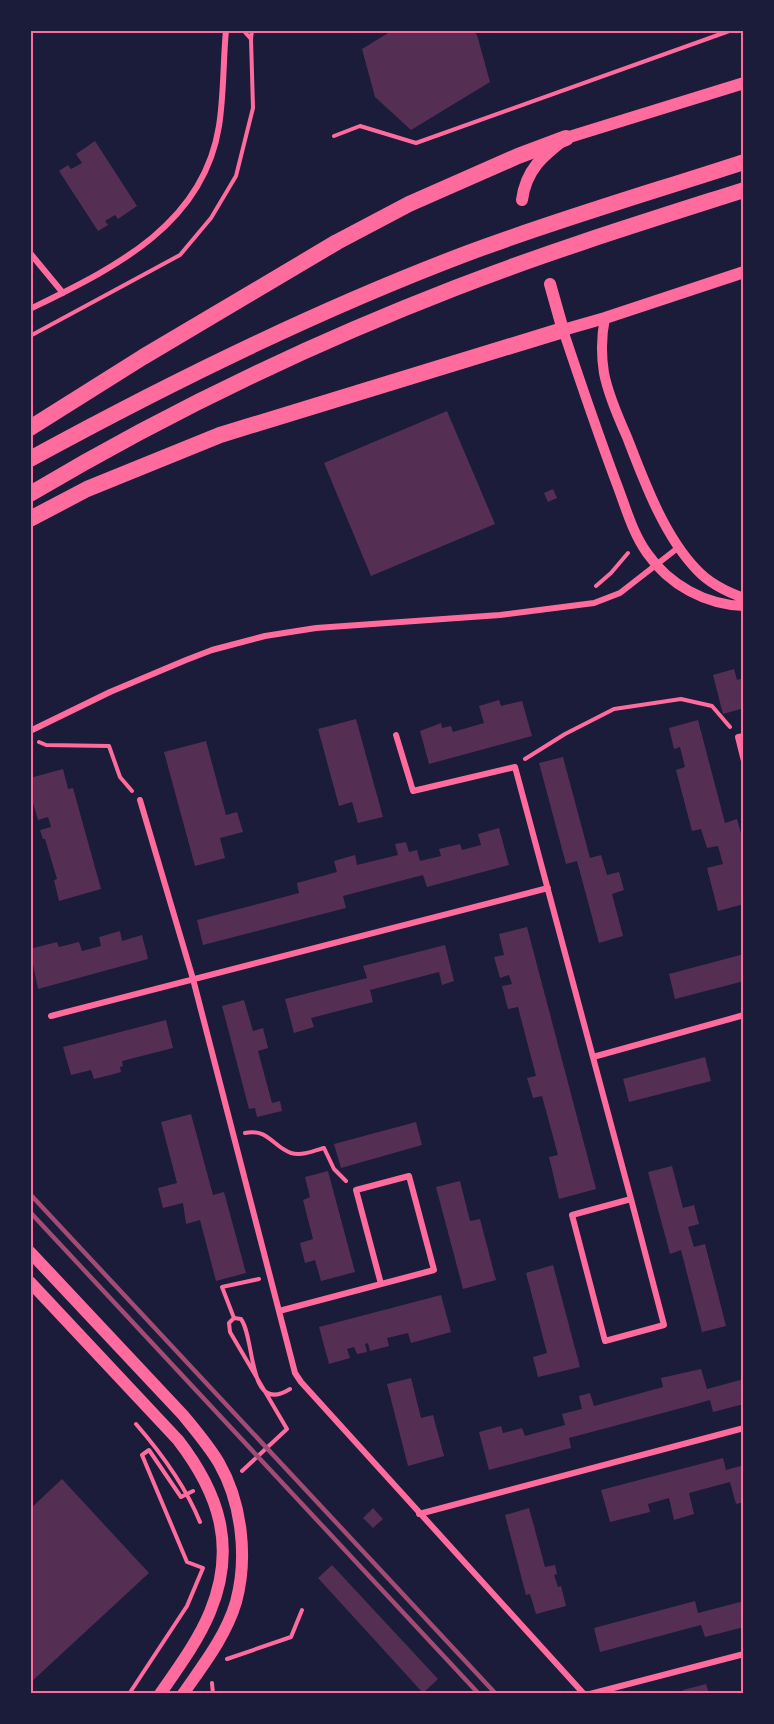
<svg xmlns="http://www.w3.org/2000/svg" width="774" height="1724" font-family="Overpass,sans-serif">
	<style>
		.building { fill: #542f53 }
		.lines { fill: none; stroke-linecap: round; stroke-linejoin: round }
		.path { stroke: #ff6b9d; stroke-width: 4 }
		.minor { stroke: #ff6b9d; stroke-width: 6 }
		.tertiary { stroke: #ff6b9d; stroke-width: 10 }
		.secondary { stroke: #ff6b9d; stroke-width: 12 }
		.trunk { stroke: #ff6b9d; stroke-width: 16 }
		.rail { stroke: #a44b75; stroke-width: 4.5 }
		.neatline { fill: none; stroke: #ff6b9d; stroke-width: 2 }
	</style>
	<rect width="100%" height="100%" fill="#1b1b3a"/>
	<path class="building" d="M 393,30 L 472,30 L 477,35 L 490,82 L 411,130 L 375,97 L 362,49 Z
		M 95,141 L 137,206 L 118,219 L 115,215 L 105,221 L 108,225 L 98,231 L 59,171 L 68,165 L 71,169 L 82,163 L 76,154 Z
		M 447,411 L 495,524 L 371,576 L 324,463 Z
		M 553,489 L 557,498 L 548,502 L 544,493 Z
		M 734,669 L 737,680 L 744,678 L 744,708 L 723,714 L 713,675 Z
		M 499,700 L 501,706 L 522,701 L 532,736 L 429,764 L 420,731 L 441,723 L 442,728 L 451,726 L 453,732 L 484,723 L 479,706 Z
		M 356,719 L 383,817 L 358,823 L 352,802 L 339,806 L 318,729 Z
		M 698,720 L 725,823 L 737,819 L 744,844 L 744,904 L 718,911 L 707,868 L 723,864 L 718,846 L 707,848 L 701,829 L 692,831 L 676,770 L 685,767 L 680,747 L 674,749 L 669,728 Z
		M 206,741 L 226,815 L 237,812 L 243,832 L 220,838 L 225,858 L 195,866 L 164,752 Z
		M 563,757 L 590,858 L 601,855 L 607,875 L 619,872 L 624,890 L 612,894 L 623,936 L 599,943 L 577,861 L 566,864 L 539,763 Z
		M 63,769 L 68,789 L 73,788 L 101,889 L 59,901 L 54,880 L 57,879 L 45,839 L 43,839 L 40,830 L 51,827 L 48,817 L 38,820 L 32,799 L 30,799 L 30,778 Z
		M 499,828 L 509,865 L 427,887 L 423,875 L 343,896 L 346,908 L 203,945 L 197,920 L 299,893 L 297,883 L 337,872 L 334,861 L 355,855 L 357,865 L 398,855 L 395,844 L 406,842 L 409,852 L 417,850 L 420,861 L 441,856 L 439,849 L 460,844 L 462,850 L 481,845 L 478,834 Z
		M 527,927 L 596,1189 L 559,1199 L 549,1157 L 558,1155 L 542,1096 L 533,1098 L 527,1078 L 536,1076 L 520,1015 L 518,1007 L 508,1009 L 502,986 L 512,984 L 509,975 L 500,978 L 494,957 L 504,955 L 499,934 Z
		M 120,931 L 122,941 L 142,935 L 148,959 L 38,989 L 30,949 L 57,942 L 59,947 L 79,942 L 82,951 L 101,946 L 99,937 Z
		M 445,945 L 454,981 L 442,985 L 439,972 L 370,990 L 373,1002 L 311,1018 L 314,1027 L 294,1033 L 285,999 L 367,978 L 363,966 Z
		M 744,954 L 744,981 L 675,999 L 669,974 Z
		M 244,1000 L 253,1031 L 263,1028 L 268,1048 L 258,1051 L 272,1103 L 280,1101 L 282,1111 L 257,1117 L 255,1108 L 249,1109 L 222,1006 Z
		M 166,1020 L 173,1048 L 122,1061 L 123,1066 L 120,1067 L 121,1072 L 114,1074 L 94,1079 L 91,1070 L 71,1075 L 63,1047 Z
		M 705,1057 L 711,1081 L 629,1102 L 623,1079 Z
		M 191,1114 L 213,1195 L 224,1192 L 246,1273 L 216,1281 L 200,1220 L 186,1224 L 183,1203 L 163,1208 L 158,1188 L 177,1183 L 161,1122 Z
		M 416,1122 L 422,1145 L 341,1168 L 334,1144 Z
		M 672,1166 L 683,1208 L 694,1205 L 699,1224 L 688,1227 L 694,1247 L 705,1244 L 726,1326 L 702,1332 L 681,1250 L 670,1254 L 648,1172 Z
		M 328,1171 L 355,1272 L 321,1281 L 315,1260 L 305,1263 L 300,1243 L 313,1239 L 303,1200 L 310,1197 L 305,1177 Z
		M 460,1181 L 470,1221 L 480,1219 L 496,1280 L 463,1289 L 436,1187 Z
		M 553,1265 L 580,1367 L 538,1377 L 533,1357 L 547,1353 L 526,1273 Z
		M 441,1295 L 451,1332 L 411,1343 L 408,1333 L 387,1338 L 389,1346 L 370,1351 L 368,1343 L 365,1344 L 367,1352 L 357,1354 L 354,1347 L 347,1349 L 350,1358 L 329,1364 L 319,1327 Z
		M 701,1369 L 707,1389 L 744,1379 L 744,1404 L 713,1412 L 710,1400 L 689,1406 L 569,1438 L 571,1448 L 489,1470 L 479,1432 L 501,1426 L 503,1433 L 522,1428 L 525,1436 L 565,1425 L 562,1414 L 582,1409 L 579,1396 L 590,1393 L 594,1406 L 663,1387 L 661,1378 Z
		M 411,1378 L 421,1418 L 433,1415 L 444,1456 L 408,1466 L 387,1384 Z
		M 723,1458 L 726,1470 L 744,1465 L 744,1502 L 736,1504 L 730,1482 L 689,1493 L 694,1514 L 674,1520 L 669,1498 L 648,1504 L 650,1512 L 610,1522 L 601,1490 Z
		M 62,1479 L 149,1573 L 30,1683 L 30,1509 Z
		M 373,1508 L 383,1519 L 373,1528 L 363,1518 Z
		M 529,1508 L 545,1567 L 555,1565 L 557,1574 L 554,1575 L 558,1587 L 561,1586 L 566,1606 L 536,1614 L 530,1594 L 526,1595 L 505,1515 Z
		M 332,1565 L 438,1679 L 423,1693 L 318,1578 Z
		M 695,1601 L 698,1613 L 744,1601 L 744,1627 L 705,1637 L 701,1625 L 600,1652 L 594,1628 Z
		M 706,1684 L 709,1694 L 684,1694 L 683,1690 Z"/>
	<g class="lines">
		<path class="path" d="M 251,39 L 252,30
			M 334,136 L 360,126 L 416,143 L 732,30
			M 30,336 L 180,255 L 211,218 L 236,176 L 253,108 L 251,39 L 243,30
			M 596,586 L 611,573 L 628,553
			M 39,742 L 46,745 L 109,746 L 120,777 L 132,791
			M 525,759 L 565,734 L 614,709 L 681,699 L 712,706 L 730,727
			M 245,1133 C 268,1128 273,1147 291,1153 C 302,1156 314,1151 324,1148 L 334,1169 L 346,1181
			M 234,1318 L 222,1287 L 259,1279
			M 136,1424 C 162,1454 185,1485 200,1522
			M 242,1471 L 287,1429 L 230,1332 L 229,1323 L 234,1318 L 241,1319 C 256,1340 247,1416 290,1389
			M 193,1491 L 181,1497 L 149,1450 L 142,1455 L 187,1562 L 203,1568
			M 227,1659 L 291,1637 L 302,1610
			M 212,1683 L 213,1694
			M 129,1694 L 187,1606 L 203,1568"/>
		<path class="minor" d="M 30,253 L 63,293
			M 30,309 C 111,269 203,227 219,126 C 224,94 223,62 226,30
			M 30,731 L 110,692 L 186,660 L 212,650 L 265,636 L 316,628 L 500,615 L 594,603 L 620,593 L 679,547
			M 396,735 L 413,791 L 515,767 L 631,1199 L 572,1215 L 605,1341 L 664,1325 L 631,1199
			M 744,736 L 738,737 L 744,761
			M 140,800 L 193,979 L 295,1373 L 301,1382 L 584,1694
			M 51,1016 L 548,888
			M 593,1057 L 744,1015
			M 279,1311 L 434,1270 L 409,1176 L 356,1190 L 381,1284
			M 419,1514 L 744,1428
			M 590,1694 L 744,1654"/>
		<path class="tertiary" d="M 605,318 C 601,337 601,354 604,373 C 608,394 618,417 627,437 C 644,481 664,536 697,570 C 710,584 727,592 744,598
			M 563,330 C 580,381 597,431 616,482 C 625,505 632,532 647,553 C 669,585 706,605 744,606"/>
		<path class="secondary" d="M 522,200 C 526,169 543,156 566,138 L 744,83
			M 550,284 L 563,330 L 605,318 L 744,272
			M 30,1252 L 183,1415 C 196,1431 209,1446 219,1463 C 242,1503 248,1558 236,1602 C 226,1636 203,1665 183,1694
			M 30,1282 L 178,1440 C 219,1493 237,1547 210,1612 C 198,1641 178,1668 160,1694"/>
		<path class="trunk" d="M 30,428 L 143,357 L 337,242 L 409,204 L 518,156 L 566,138
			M 30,459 C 171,382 317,310 468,253 C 559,219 652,192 744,162
			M 30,494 C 166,413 308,345 455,288 C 550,251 647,221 744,190
			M 30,519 L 87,489 L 220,435 L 563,330"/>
		<path class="rail" d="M 30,1194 L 496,1694
			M 30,1212 L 479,1694"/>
	</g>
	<rect width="774" height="1724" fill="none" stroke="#1b1b3a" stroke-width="63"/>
	<rect x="32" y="32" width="710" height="1660" class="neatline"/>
</svg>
